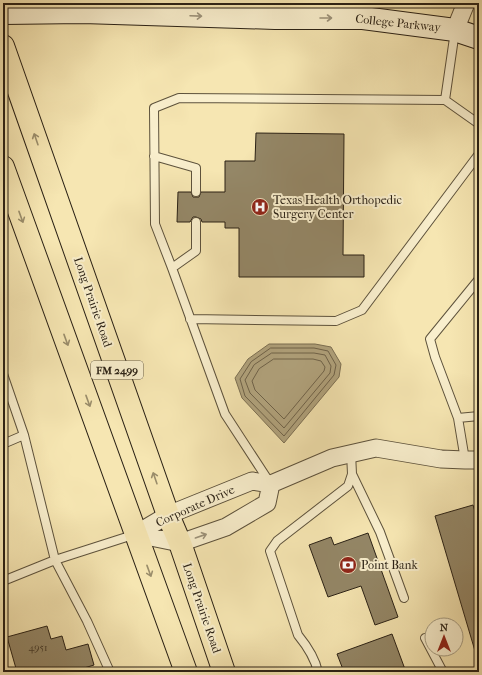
<svg xmlns="http://www.w3.org/2000/svg" width="482" height="675" font-family="'IM FELL French Canon',serif">
	<style>
		.water { fill: #b1a37d; stroke: #7b6f53 }
		.lines { fill: none; stroke-linecap: round; stroke-linejoin: round }
		.shore { stroke: #6e6249; stroke-width: 1 }
		.building { fill: #948767; stroke: #2a2115 }
		.lane-casing { stroke: #5d523c; stroke-width: 10 }
		.street-casing { stroke: #5d523c; stroke-width: 19 }
		.secondary-casing { stroke: #2a2115; stroke-width: 24 }
		.primary-casing { stroke: #2a2115; stroke-width: 24 }
		.lane { stroke: #f9efcd; stroke-width: 8 }
		.street { stroke: #f9efcd; stroke-width: 17 }
		.secondary { stroke: #f9efcd; stroke-width: 22 }
		.primary { stroke: #f6e6b2; stroke-width: 22 }
		.oneway { stroke: #9c927a }
		.oneway2 { stroke: #9a8d6b }
		.labels { text-anchor: middle; stroke-width: 4; stroke-linejoin: round; paint-order: stroke }
		.number-label { font-size: 10px; fill: #443a2a }
		.shield { fill: #f9efcd; stroke: #685f4c; stroke-width: 1 }
		.shield-label { font-size: 11px; font-weight: bold; fill: #2a2115 }
		.street-label { font-size: 12px; fill: #2a2115; stroke: #f9efcd }
		.poi-label { font-size: 12px; fill: #2a2115; stroke: #f9efcd; text-anchor: start }
	</style>
	<rect width="100%" height="100%" fill="#f6e6b2"/>
	<filter id="stains"><feTurbulence type="fractalNoise" baseFrequency=".005" numOctaves="4"/><feColorMatrix values="0 0 0 0 .2 0 0 0 0 .09 0 0 0 0 .02 0 0 0 .5 -.17"/></filter>
	<radialGradient id="worn" r=".72"><stop offset=".6" stop-color="#630" stop-opacity="0"/><stop offset="1" stop-color="#630" stop-opacity=".3"/></radialGradient>
	<path class="water" d="M 269,344 L 315,344 L 331,347 L 341,364 L 339,377 L 284,443 L 242,398 L 235,378 L 248,359 Z"/>
	<g class="lines">
		<path class="shore" d="M 271,348 L 314,348 L 328,351 L 336,365 L 334,375 L 284,436 L 245,396 L 240,379 L 251,362 Z
			M 272,353 L 314,353 L 325,355 L 331,366 L 330,373 L 284,428 L 250,393 L 245,380 L 254,365 Z
			M 274,359 L 313,359 L 321,361 L 325,367 L 324,371 L 284,419 L 255,390 L 252,381 L 259,369 Z"/>
	</g>
	<path class="building" d="M 256,133 L 344,134 L 343,255 L 364,255 L 364,277 L 239,277 L 239,228 L 225,228 L 225,222 L 202,222 L 201,219 L 196,217 L 193,217 L 190,222 L 177,222 L 178,192 L 191,192 L 193,197 L 199,197 L 201,192 L 225,192 L 225,161 L 255,161 Z
		M 473,505 L 479,525 L 479,651 L 475,651 L 435,516 Z
		M 368,533 L 398,617 L 375,625 L 361,586 L 328,597 L 309,545 L 331,537 L 334,545 Z
		M 47,626 L 51,639 L 62,636 L 66,650 L 88,644 L 94,665 L 71,672 L 17,672 L 7,637 Z
		M 392,634 L 406,672 L 344,672 L 337,654 Z"/>
	<g class="lines">
		<g class="lane-casing">
			<path id="lane" d="M 445,100 L 455,31
				M 154,156 L 196,168 L 196,192
				M 172,268 L 196,251 L 196,222
				M 190,319 L 336,321 L 362,310 L 479,154
				M 3,374 L 24,435 L 55,560 L 87,621 L 110,672
				M 458,418 L 479,416
				M 3,444 L 24,435
				M 465,460 L 458,418 L 435,357 L 430,339 L 479,279
				M 352,474 L 380,532 L 404,598
				M 270,483 L 225,414 L 172,268 L 155,224 L 154,108 L 179,98 L 445,100 L 479,124
				M 3,581 L 55,560 L 136,534
				M 425,638 L 443,672
				M 318,672 C 315,658 307,646 298,635 L 270,551 L 277,541 L 348,486 L 352,474 L 351,453"/>
		</g>
		<g class="street-casing">
			<path id="street" d="M 455,30 L 466,3
				M 136,534 L 168,515 L 252,481 L 271,484 L 332,458 L 376,448 L 441,459 L 465,460 L 479,460
				M 136,534 L 180,543 L 226,527 L 267,503 L 271,484"/>
		</g>
		<g class="secondary-casing">
			<path id="secondary" d="M 3,13 L 83,12 L 275,18 L 363,18 L 455,30 L 479,38"/>
		</g>
		<g class="primary-casing">
			<path id="primary" d="M 3,46 L 168,515 L 180,543 L 224,672
				M 3,167 L 186,672"/>
		</g>
		<use href="#lane" class="lane"/>
		<use href="#street" class="street"/>
		<use href="#secondary" class="secondary"/>
		<use href="#primary" class="primary"/>
	</g>
	<defs><path id="oneway-shaft" d="M-6 0H5M1.5-3L5.5 0L1.5 3" fill="none" stroke-width="1.6" stroke-linecap="round" stroke-linejoin="round"/></defs>
	<g class="oneway">
		<use href="#oneway-shaft" transform="translate(196 16) rotate(2)"/>
		<use href="#oneway-shaft" transform="translate(326 18)"/>
		<use href="#oneway-shaft" transform="translate(201 536) rotate(-19)"/>
	</g>
	<g class="oneway2">
		<use href="#oneway-shaft" transform="translate(36 139) rotate(-109)"/>
		<use href="#oneway-shaft" transform="translate(21 217) rotate(70)"/>
		<use href="#oneway-shaft" transform="translate(66 340) rotate(70)"/>
		<use href="#oneway-shaft" transform="translate(88 401) rotate(70)"/>
		<use href="#oneway-shaft" transform="translate(155 478) rotate(-109)"/>
		<use href="#oneway-shaft" transform="translate(149 571) rotate(70)"/>
	</g>
	<defs>
		<g id="hospital-disc" transform="scale(0.9)"><circle r="9.5" fill="#8f2418" stroke="#f9efcd"/><path d="M-5-5h3v3.5h4V-5h3V5h-3V1.5h-4V5h-3Z" fill="#fff"/></g>
		<g id="bank-disc" transform="scale(0.9)"><circle r="9.5" fill="#8f2418" stroke="#f9efcd"/><path d="M-6-4H6V4H-6ZM0-2.3a2.3 2.3 0 1 0 0 4.6a2.3 2.3 0 1 0 0-4.6Z" fill="#fff"/></g>
	</defs>
	<g fill-rule="evenodd">
		<use href="#hospital-disc" x="260" y="207"/>
		<use href="#bank-disc" x="348" y="565"/>
	</g>
	<g class="labels">
		<g class="number-label">
			<text x="38" y="651">4951</text>
		</g>
		<rect class="shield" x="91" y="361" width="52" height="18" rx="3"/>
		<g class="shield-label">
			<text x="117" y="374">FM 2499</text>
		</g>
		<g class="street-label">
			<text transform="translate(398 23) rotate(6)" y="4">College Parkway</text>
			<text transform="translate(93 302) rotate(71)" y="4">Long Prairie Road</text>
			<text transform="translate(195 506) rotate(-24)" y="4">Corporate Drive</text>
			<text transform="translate(202 608) rotate(71)" y="4">Long Prairie Road</text>
		</g>
		<g class="poi-label">
			<text x="273" y="204">Texas Health Orthopedic<tspan x="273" dy="14">Surgery Center</tspan></text>
			<text x="361" y="569">Point Bank</text>
		</g>
	</g>
	<rect width="482" height="675" fill="none" stroke="#f6e6b2" stroke-width="16"/>
	<rect x="4" y="4" width="474" height="667" fill="none" stroke="#2a2115" stroke-width="2"/>
	<rect x="8" y="8" width="466" height="659" fill="none" stroke="#2a2115"/>
	<g transform="translate(444 637)"><circle r="19" fill="#f9efcd" stroke="#a69d83"/>
	<path d="M0-3L7 15L0 10L-7 15Z" fill="#8f2418"/>
	<text y="-6" font-size="11" font-weight="bold" text-anchor="middle" fill="#2a2115">N</text>
	</g>
	<rect width="100%" height="100%" filter="url(#stains)"/>
	<rect width="100%" height="100%" fill="url(#worn)"/>
</svg>
